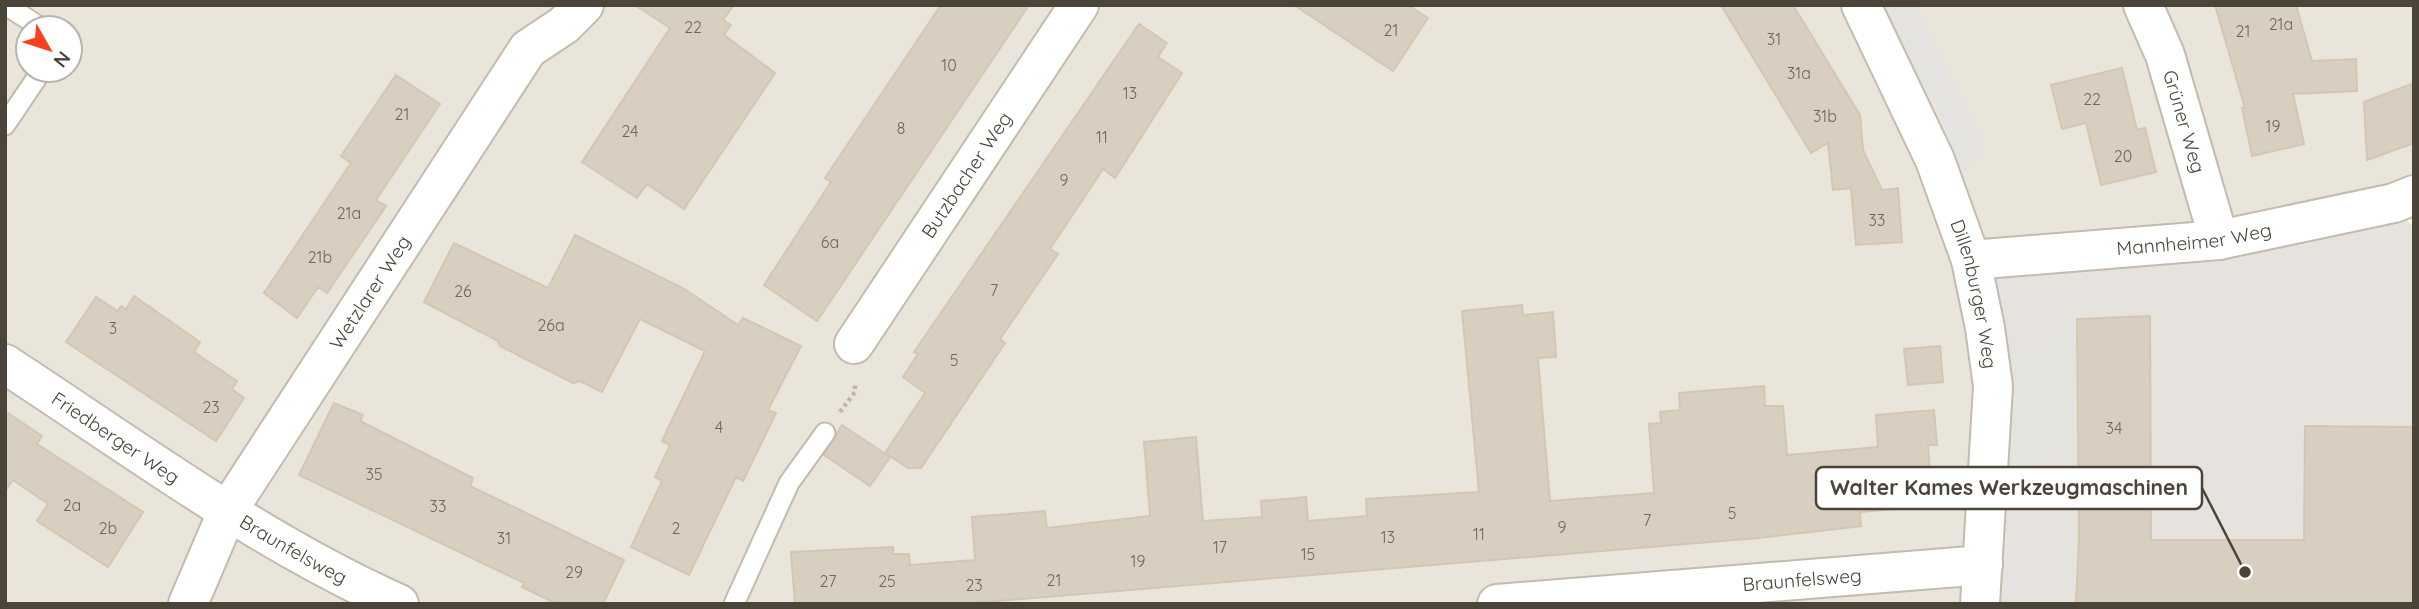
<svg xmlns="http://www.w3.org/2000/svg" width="2419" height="609" font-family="Quicksand,sans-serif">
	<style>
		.residential { fill: #eae5da; fill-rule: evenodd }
		.industrial { fill: #e6e2dd }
		.parking { fill: #e5e3e0 }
		.building { fill: #d8cfc1; stroke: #d3c7b4; stroke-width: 2 }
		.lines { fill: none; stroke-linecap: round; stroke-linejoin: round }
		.lane-casing { stroke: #c2bbae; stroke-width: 23 }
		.street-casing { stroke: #c2bbae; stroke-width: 42 }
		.path { stroke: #c4b79f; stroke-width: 4.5; stroke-dasharray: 3.5 3.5; stroke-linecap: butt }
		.lane { stroke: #fff; stroke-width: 19 }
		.street { stroke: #fff; stroke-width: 38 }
		.labels { text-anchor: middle; stroke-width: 5; stroke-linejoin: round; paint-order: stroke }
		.number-label { font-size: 16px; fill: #6e675b }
		.street-label { font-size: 19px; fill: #4b4439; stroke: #fff }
		.leader { fill: none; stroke: #4b4439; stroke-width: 2.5 }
		.callout-dot { fill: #4b4439; stroke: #fff; stroke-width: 2.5 }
		.callout { fill: #fff; stroke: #4b4439; stroke-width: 2.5 }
		.callout-label { font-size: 21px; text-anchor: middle; font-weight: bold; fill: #4b4439 }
	</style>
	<rect width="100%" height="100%" fill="#f6f3ec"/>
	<path class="residential" d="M 5,5 L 2414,5 L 2414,221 L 2399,205 L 1990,386 L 1976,604 L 5,604 ZM 28,28 L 70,28 L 70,70 L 28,70 Z"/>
	<path class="industrial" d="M 2397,209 L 2414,228 L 2414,604 L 1985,604 L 1987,260 Z"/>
	<path class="parking" d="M 1881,5 L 1914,5 L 1985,146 L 1962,177 L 1945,127 Z
		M 2061,334 L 2063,446 L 2019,478 L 2017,359 Z
		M 2015,511 L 2026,512 L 2018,604 L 2007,604 Z"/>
	<path class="building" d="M 635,5 L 734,5 L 723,20 L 731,25 L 724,35 L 775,73 L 684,209 L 647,184 L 637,198 L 582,162 L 670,28 Z
		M 941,5 L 1029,5 L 817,321 L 764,285 L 831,182 L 825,178 Z
		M 1294,5 L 1408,5 L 1428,18 L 1393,71 Z
		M 1721,5 L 1793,5 L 1860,115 L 1863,150 L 1882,190 L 1898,188 L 1902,242 L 1856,245 L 1851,188 L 1833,190 L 1828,143 L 1811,153 Z
		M 2215,5 L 2296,5 L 2312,61 L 2356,59 L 2357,91 L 2293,94 L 2304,144 L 2252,156 L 2242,108 L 2245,108 Z
		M 1139,24 L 1167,43 L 1158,57 L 1182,73 L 1115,178 L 1103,169 L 1050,249 L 1058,254 L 1000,339 L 1005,343 L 921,468 L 908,468 L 885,453 L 925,393 L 903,377 L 918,354 L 914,352 Z
		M 2122,68 L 2137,130 L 2145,128 L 2156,172 L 2101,185 L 2086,123 L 2062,129 L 2051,85 Z
		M 396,75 L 440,104 L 376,200 L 386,206 L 327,293 L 318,287 L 297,318 L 264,293 L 351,163 L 341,156 Z
		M 2414,83 L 2414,143 L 2367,160 L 2364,102 Z
		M 575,235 L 683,288 L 738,325 L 743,318 L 801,346 L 768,410 L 776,413 L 743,481 L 736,477 L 689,575 L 631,547 L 662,481 L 655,477 L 670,445 L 662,441 L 705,351 L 640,319 L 602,392 L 580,381 L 573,383 L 520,356 L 500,346 L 498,341 L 424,302 L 454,243 L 548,288 Z
		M 134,296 L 200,342 L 194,352 L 237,381 L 232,389 L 244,398 L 216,441 L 66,342 L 96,297 L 118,311 L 121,306 L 126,309 Z
		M 1522,305 L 1523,315 L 1553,312 L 1556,357 L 1538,358 L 1550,501 L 1654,493 L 1649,424 L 1661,423 L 1660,412 L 1680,410 L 1679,393 L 1764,386 L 1765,406 L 1783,406 L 1787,455 L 1878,447 L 1876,415 L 1934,410 L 1937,445 L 1928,445 L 1933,506 L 1860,512 L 1861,526 L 1758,538 L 961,604 L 795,604 L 791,552 L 893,547 L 893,554 L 909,554 L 910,565 L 975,560 L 972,517 L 1045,511 L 1047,528 L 1150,516 L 1144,442 L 1196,437 L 1203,521 L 1262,517 L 1261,501 L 1306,497 L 1308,521 L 1367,516 L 1366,499 L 1479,492 L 1462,311 Z
		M 2150,316 L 2151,540 L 2304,540 L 2305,426 L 2414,427 L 2414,604 L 2076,604 L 2079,540 L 2077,319 Z
		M 1940,346 L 1943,382 L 1908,385 L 1904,349 Z
		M 334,403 L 363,415 L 360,421 L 473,478 L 470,486 L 624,560 L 603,604 L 557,604 L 522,587 L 524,583 L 299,475 Z
		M 5,411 L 42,436 L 37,444 L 143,512 L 108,567 L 37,521 L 48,504 L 13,480 L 5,491 Z
		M 842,425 L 890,457 L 870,486 L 824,455 Z"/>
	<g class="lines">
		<g class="lane-casing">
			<path id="lane" d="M 6,5 L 41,28
				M 5,125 L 42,70
				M 734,604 L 789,483 L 825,433"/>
		</g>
		<g class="street-casing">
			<g id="street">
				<path id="s1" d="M 1861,5 L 1935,160 L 1971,260 L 1985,328 L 1993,386 L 1980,604"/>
				<path id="s2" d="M 2143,5 L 2165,55 L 2219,240"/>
				<path id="s3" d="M 1971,260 L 2219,240 L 2394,203 L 2414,195"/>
				<path id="s4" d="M 854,344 L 1079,5"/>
				<path id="s5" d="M 5,364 C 134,448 258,541 399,604"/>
				<path id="s6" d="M 188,604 L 228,510 L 528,49 L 564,25 L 584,5"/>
				<path id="s7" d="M 1497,604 L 1983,565"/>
			</g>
		</g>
		<path class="path" d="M 840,412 L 855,392 L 855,383"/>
		<use href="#lane" class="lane"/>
		<use href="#street" class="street"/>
	</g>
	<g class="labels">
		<g class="number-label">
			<text x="2281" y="30">21a</text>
			<text x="693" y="33">22</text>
			<text x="1391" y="36">21</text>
			<text x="2243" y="37">21</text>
			<text x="1774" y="45">31</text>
			<text x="949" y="71">10</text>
			<text x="1799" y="79">31a</text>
			<text x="1130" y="99">13</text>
			<text x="2092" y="105">22</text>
			<text x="402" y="120">21</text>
			<text x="1825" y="122">31b</text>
			<text x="2273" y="132">19</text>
			<text x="901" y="134">8</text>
			<text x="630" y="137">24</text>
			<text x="1102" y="143">11</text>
			<text x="2123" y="162">20</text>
			<text x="1064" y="186">9</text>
			<text x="349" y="219">21a</text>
			<text x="1877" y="226">33</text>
			<text x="830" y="248">6a</text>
			<text x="320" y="263">21b</text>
			<text x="994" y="296">7</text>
			<text x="463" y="297">26</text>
			<text x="551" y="331">26a</text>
			<text x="113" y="334">3</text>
			<text x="954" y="366">5</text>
			<text x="211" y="413">23</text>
			<text x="719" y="433">4</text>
			<text x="2114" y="434">34</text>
			<text x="374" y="480">35</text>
			<text x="72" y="511">2a</text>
			<text x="438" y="512">33</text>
			<text x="1732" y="519">5</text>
			<text x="1647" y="526">7</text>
			<text x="1562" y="533">9</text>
			<text x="108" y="534">2b</text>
			<text x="676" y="534">2</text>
			<text x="1479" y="540">11</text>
			<text x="1388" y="543">13</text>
			<text x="504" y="544">31</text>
			<text x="1220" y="553">17</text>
			<text x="1308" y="560">15</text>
			<text x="1138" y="567">19</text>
			<text x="574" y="578">29</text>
			<text x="1054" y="586">21</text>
			<text x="828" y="587">27</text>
			<text x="887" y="587">25</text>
			<text x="974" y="591">23</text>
		</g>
		<g class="street-label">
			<text dy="7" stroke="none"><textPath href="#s2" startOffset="124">Grüner Weg</textPath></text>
			<text dy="7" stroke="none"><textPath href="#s4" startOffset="203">Butzbacher Weg</textPath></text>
			<text dy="7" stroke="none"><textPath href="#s3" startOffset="224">Mannheimer Weg</textPath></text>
			<text dy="7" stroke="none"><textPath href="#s6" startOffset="362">Wetzlarer Weg</textPath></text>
			<text dy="7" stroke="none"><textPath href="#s1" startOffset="312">Dillenburger Weg</textPath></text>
			<text dy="7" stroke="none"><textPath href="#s5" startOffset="133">Friedberger Weg</textPath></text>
			<text dy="7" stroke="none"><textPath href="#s5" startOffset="343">Braunfelsweg</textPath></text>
			<text dy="7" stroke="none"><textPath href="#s7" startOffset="306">Braunfelsweg</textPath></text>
		</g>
	</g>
	<path class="leader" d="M2245 572L2202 488"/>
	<circle class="callout-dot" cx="2245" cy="572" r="7"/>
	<rect class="callout" x="1816" y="467" width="386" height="42" rx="7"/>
	<g class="callout-label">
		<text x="2009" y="495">Walter Kames Werkzeugmaschinen</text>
	</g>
	<rect width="2419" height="609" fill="none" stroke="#4b4439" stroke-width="14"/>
	<g transform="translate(49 49) rotate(129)"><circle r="33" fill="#ffffff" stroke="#b7b4b0" stroke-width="2"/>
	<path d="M0-5L12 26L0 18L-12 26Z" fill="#fc3f1d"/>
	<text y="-10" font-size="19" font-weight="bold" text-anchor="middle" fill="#4b4439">N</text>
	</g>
</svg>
